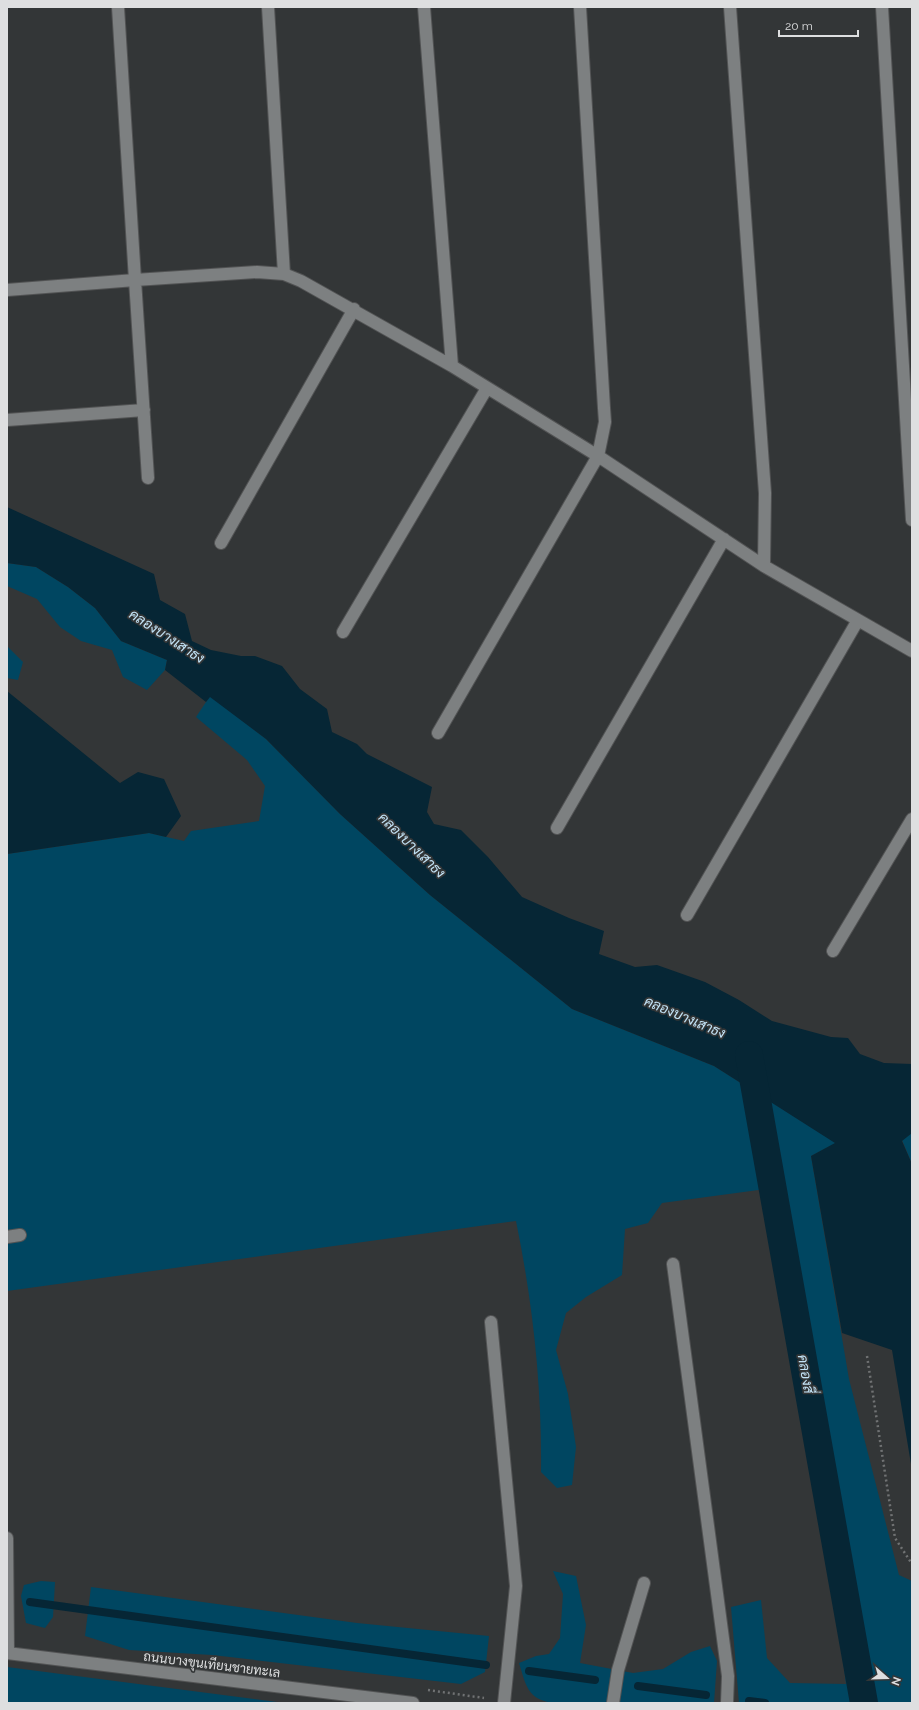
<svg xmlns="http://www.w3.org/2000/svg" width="919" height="1710" font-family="Raleway,Sarabun,sans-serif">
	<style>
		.green { fill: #004661 }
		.water { fill: #062635 }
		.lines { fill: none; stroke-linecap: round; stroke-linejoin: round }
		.stream { stroke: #062635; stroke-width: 8 }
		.canal { stroke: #062635; stroke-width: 28 }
		.lane-casing { stroke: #525354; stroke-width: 14 }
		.street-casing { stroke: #525354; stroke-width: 14 }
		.secondary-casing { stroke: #525354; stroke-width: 14 }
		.path { stroke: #707273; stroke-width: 2.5; stroke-dasharray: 2 3; stroke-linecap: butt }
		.lane { stroke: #7d8081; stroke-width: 12 }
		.street { stroke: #7d8081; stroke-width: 12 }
		.secondary { stroke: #7d8081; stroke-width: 12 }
		.labels { text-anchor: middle; stroke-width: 3.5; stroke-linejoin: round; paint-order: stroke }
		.street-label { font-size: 13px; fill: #dedfe0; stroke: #333637 }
		.water-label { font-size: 14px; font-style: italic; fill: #c3e3f6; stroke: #333637 }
	</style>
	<rect width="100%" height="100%" fill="#333637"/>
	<path class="green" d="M 7,563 L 36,567 L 68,587 L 95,608 L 121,641 L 167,660 L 165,670 L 147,690 L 123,677 L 112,650 L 81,641 L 60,627 L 37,599 L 7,586 Z
		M 7,646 L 23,662 L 18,680 L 7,678 Z
		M 210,696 L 266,739 L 340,814 L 430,895 L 572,1009 L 714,1066 L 836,1143 L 811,1156 L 849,1379 L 899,1575 L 912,1581 L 912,1703 L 739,1703 L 731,1607 L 761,1600 L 767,1658 L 790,1683 L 846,1684 L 829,1548 L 766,1189 L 662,1203 L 648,1223 L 625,1229 L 622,1275 L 586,1297 L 566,1313 L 556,1350 L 568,1394 L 576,1447 L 572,1485 L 557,1488 L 541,1472 C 542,1387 533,1304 516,1221 L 7,1291 L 7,854 L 149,833 L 184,841 L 191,831 L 259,821 L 265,786 L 247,760 L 196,717 Z
		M 912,1133 L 912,1164 L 902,1140 Z
		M 553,1571 L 576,1576 L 586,1625 L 580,1663 L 633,1673 L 663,1669 L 691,1652 L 710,1646 L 717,1661 L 714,1703 L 553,1703 C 527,1699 526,1685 519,1663 L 536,1656 L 549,1654 L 560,1638 L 563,1594 Z
		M 41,1581 L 55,1582 L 53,1617 L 45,1628 L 26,1623 L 21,1596 L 24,1585 Z
		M 91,1587 L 357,1623 L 489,1636 L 485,1672 L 461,1684 L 212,1655 L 129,1650 L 85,1636 Z
		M 7,1667 L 285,1703 L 7,1703 Z"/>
	<path class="water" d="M 7,507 L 154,574 L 160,600 L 185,614 L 192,641 L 211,650 L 241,656 L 255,656 L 282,666 L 300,689 L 327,709 L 332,732 L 357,744 L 367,754 L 432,787 L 427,812 L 434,824 L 461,830 L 488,857 L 522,897 L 569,918 L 604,931 L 599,954 L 635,967 L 657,965 L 705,982 L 739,1000 L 772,1021 L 831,1037 L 848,1038 L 860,1054 L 884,1063 L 912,1064 L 912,1133 L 902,1141 L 912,1164 L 912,1470 L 892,1350 L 842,1333 L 811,1156 L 835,1143 L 714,1066 L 572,1009 L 430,895 L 340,814 L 266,739 L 210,697 L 206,702 L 165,670 L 167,660 L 121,641 L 95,608 L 68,587 L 36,567 L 7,563 Z
		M 7,691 L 120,783 L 138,772 L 164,779 L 181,816 L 166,837 L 149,833 L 7,854 Z"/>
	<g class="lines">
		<path class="stream" d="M 30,1602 L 486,1665
			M 529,1671 L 595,1680
			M 638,1686 L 706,1695
			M 749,1701 L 765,1703"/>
		<path class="canal" d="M 749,1055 L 864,1703"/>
		<g class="lane-casing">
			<path id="lane" d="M 7,1237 L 20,1235
				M 7,1538 L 8,1653
				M 613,1703 L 618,1670 L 644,1583"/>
		</g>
		<g class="street-casing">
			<path id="street" d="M 118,7 L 135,280 L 257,272 L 284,274 L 301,281 L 452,366 L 598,456 L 764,566 L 912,651
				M 268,7 L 284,274
				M 424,7 L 452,366
				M 730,7 L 765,493 L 764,566
				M 882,7 L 912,520
				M 7,290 L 135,280 L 148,478
				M 7,420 L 144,410
				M 221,543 L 354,309
				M 343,632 L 487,388
				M 438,733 L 598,456 L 605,422 L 604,408 L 580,7
				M 557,828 L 724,539
				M 687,915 L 858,620
				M 833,951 L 912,819
				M 673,1264 L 728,1676 L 727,1703
				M 491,1322 L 516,1586 L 504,1703"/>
		</g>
		<g class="secondary-casing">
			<path id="secondary" d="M 7,1653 L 413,1703"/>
		</g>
		<path class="path" d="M 867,1356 L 895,1538 L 912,1564
			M 428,1690 L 484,1698"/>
		<use href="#lane" class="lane"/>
		<use href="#street" class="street"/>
		<use href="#secondary" class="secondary"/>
	</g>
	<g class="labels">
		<g class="street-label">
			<text transform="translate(212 1664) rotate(7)" y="5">ถนนบางขุนเทียนชายทะเล</text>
		</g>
		<g class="water-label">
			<text transform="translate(167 636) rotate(33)" y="5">คลองบางเสาธง</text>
			<text transform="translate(412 845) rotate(44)" y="5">คลองบางเสาธง</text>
			<text transform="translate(685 1017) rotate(23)" y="5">คลองบางเสาธง</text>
			<text transform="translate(806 1374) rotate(80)" y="5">คลองสี่</text>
		</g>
	</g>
	<rect width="919" height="1710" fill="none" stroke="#dedfe0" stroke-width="16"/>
	<g transform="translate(887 1678) rotate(110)" stroke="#333637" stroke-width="3" paint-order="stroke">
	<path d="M0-3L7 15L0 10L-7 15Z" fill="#dedfe0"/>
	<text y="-6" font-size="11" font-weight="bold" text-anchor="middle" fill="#dedfe0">N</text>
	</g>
	<path d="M779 30v6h79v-6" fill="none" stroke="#dedfe0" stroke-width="2"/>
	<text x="785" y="30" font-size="12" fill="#dedfe0" stroke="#333637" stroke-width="3" paint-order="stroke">20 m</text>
</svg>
